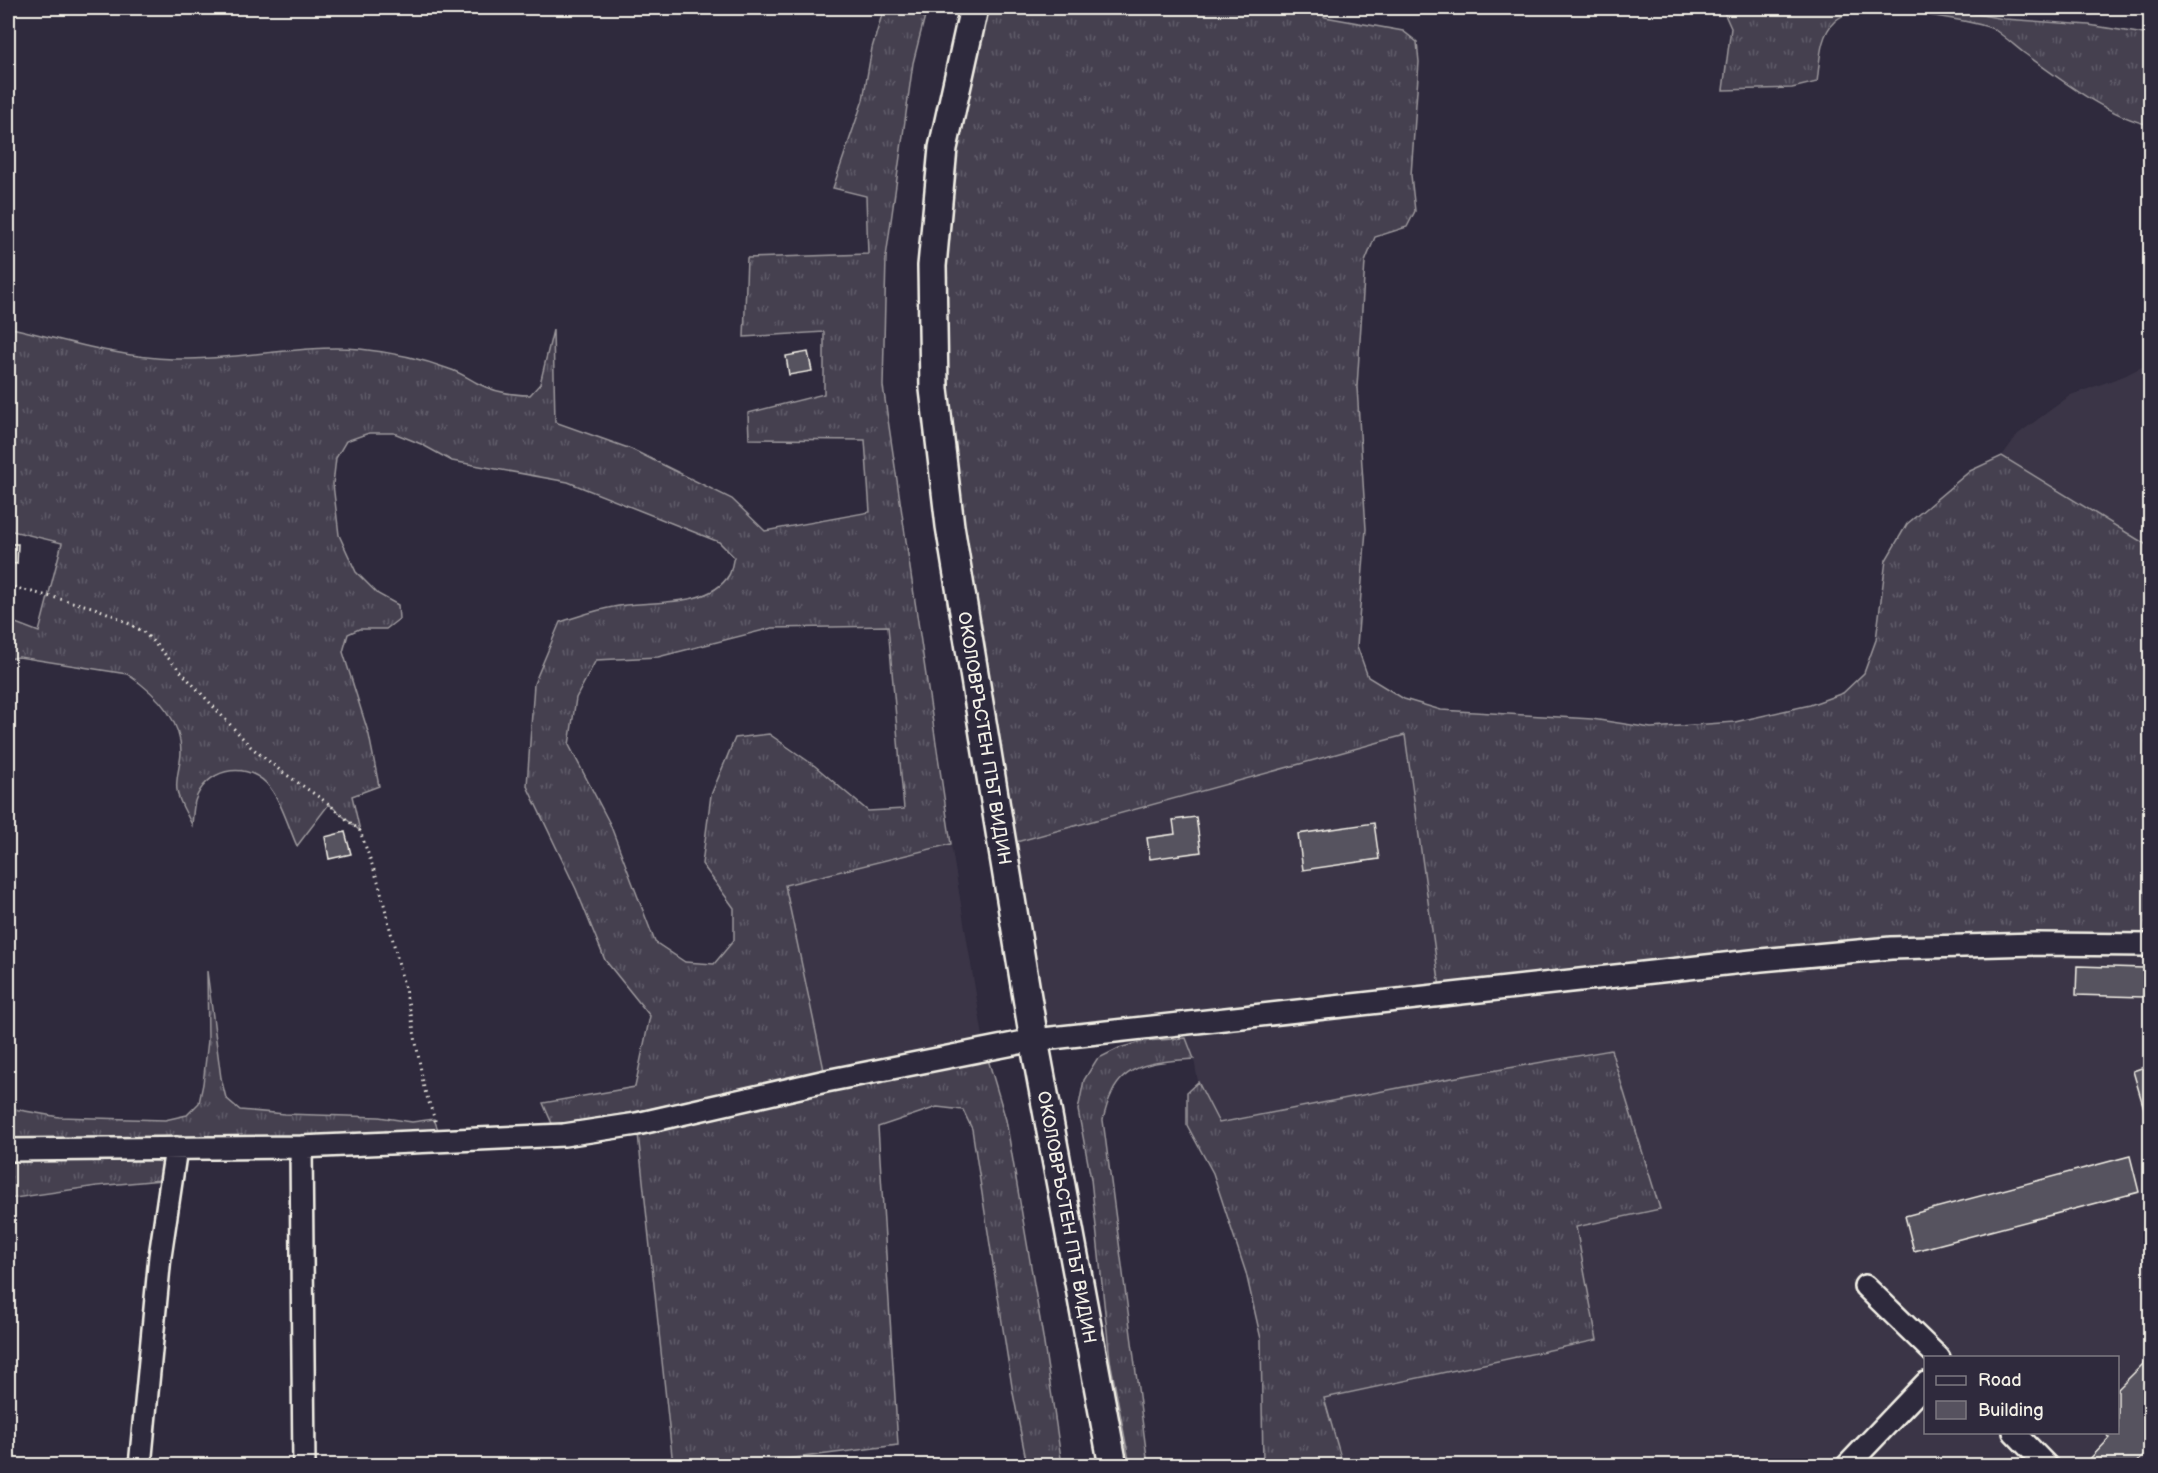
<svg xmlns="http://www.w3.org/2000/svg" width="2158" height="1473" font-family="'Balsamiq Sans',sans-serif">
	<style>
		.built { fill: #3b3647; fill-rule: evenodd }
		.grass { fill: url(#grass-tufts); stroke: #9c989c; stroke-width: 1.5; fill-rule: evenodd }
		.building { fill: #56525f; stroke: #f4f1e8; stroke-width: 1.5 }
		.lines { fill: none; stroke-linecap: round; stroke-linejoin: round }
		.minor-casing { stroke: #f4f1e8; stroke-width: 26 }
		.major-casing { stroke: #f4f1e8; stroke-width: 32 }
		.path { stroke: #f4f1e8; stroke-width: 3; stroke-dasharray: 1.5 4.5; stroke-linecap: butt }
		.minor { stroke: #2f2a3d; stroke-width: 21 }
		.major { stroke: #2f2a3d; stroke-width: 27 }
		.labels { text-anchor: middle; stroke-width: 6; stroke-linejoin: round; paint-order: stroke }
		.street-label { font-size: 18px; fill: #f4f1e8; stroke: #2f2a3d }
	</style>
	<defs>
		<pattern id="grass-tufts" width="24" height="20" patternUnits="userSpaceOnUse" patternTransform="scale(1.5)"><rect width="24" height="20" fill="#454050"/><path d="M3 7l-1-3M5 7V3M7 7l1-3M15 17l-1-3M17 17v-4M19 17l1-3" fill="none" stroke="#605c69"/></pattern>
	</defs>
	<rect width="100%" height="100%" fill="#2f2a3d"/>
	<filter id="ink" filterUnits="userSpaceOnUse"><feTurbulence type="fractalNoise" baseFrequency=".0167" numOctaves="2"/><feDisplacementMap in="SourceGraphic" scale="12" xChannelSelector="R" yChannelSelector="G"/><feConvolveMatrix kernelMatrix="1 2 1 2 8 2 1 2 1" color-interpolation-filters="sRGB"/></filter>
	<g filter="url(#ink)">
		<path class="built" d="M 2150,363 L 2150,547 L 2002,456 L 2018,434 L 2071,395 L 2124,376 Z
			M 1406,735 L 1442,995 L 1761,960 L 2150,945 L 2150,1465 L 1343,1465 L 1324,1398 L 1596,1339 L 1576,1227 L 1659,1209 L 1429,1082 L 1219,1123 L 1198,1082 L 1194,1059 L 1182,1023 L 1034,1040 L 1002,846 ZM 1926,1358 L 2118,1358 L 2118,1432 L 1926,1432 Z
			M 951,844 L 985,1049 L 826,1081 L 785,885 Z"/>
		<path class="grass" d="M 884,8 L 927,8 L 913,63 L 886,257 L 883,386 L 951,844 L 785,885 L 824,1070 L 645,1110 L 553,1126 L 543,1103 L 635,1087 L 650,1016 L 605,960 L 576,889 L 527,786 L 534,684 L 560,622 C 577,617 595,610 613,607 C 647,600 709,609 729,575 C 732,570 732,562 734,557 L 719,542 L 568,482 L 452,461 L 421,444 L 394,433 L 369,433 L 346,441 L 336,458 L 333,484 L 339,535 L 356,572 L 378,594 L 398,605 L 399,619 L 386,629 L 359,629 L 348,634 L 343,652 L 369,735 L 379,786 L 352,796 L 360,831 L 329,804 L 297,846 C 288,826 281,799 266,783 C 243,760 205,770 195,801 C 193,809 193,817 192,825 C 187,814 178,801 177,790 C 175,778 181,764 181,752 C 181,718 154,692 127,674 L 19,657 L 8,659 L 8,620 L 39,632 L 62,543 L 8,530 L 8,327 C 60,339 120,358 173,359 C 236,361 297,344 360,349 C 390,352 420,358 449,369 C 459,372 468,378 477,383 C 494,392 511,395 530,395 L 540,384 L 553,330 L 555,422 L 631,449 L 732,499 L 765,531 L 870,512 L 865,440 L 749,439 L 748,413 L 824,394 L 824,332 L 744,337 L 747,258 L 868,254 L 866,196 L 833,188 L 863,100 L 872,48 ZM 888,626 L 904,809 L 868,811 L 815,766 L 769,734 L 735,738 L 711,795 L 702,864 L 734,908 L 734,940 L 714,964 L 685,962 L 655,942 L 610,824 L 569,745 L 576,698 L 596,660 L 658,657 L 772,628 Z
			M 974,8 L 1315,8 L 1325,17 L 1403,31 L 1417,42 L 1419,62 L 1411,175 L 1415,211 L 1407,227 L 1375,237 L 1365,262 L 1357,387 L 1366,529 L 1357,646 L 1368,677 L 1404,699 L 1441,710 L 1592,719 L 1651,728 L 1735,722 L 1810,705 L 1843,693 L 1864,673 L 1876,640 L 1886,560 L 1907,524 L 1970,471 L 2002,456 L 2150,547 L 2150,945 L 2036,944 L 1441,995 L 1405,735 L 1002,846 L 950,526 L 943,148 Z
			M 1722,8 L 1943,8 L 2004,19 L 2089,25 L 2150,35 L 2150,125 C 2107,116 2060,79 2024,53 C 2014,45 2005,37 1995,30 C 1980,21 1877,6 1859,9 C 1853,10 1839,17 1835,21 C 1819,36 1820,62 1817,82 L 1792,88 L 1723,90 L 1731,28 Z
			M 207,971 L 221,1078 L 226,1098 L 240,1110 L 285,1114 L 379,1117 L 412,1122 L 434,1119 L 440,1135 L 8,1142 L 8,1108 L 59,1117 L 165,1120 L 187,1115 L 199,1103 L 203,1084 L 208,1040 Z
			M 1186,1038 L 1194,1059 C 1164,1061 1126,1061 1112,1093 C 1108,1101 1105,1111 1103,1120 L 1148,1465 L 1130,1465 L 1110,1360 L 1091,1179 L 1078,1110 L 1084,1080 L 1097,1059 L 1119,1048 L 1145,1041 Z
			M 985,1049 L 1006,1120 L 1043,1337 L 1062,1465 L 1027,1465 L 1013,1393 L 972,1129 L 963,1110 L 937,1107 L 878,1127 L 898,1445 L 740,1465 L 673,1465 L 637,1124 Z
			M 1611,1050 L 1660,1209 L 1576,1227 L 1597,1340 L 1324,1398 L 1343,1465 L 1263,1465 L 1261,1339 L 1246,1273 L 1213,1173 L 1187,1125 L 1187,1092 L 1198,1082 L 1219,1123 L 1429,1082 Z
			M 175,1157 L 172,1179 L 97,1186 L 8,1199 L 8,1160 Z"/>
		<path class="building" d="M 808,352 L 812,371 L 789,375 L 786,356 Z
			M 8,544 L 18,544 L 17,564 L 8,563 Z
			M 1196,817 L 1201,852 L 1150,859 L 1147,838 L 1175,834 L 1173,820 Z
			M 1374,823 L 1379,859 L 1303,870 L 1298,834 Z
			M 345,832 L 351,854 L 329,859 L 325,837 Z
			M 2077,966 L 2144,968 L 2143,997 L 2076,995 Z
			M 2150,1065 L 2150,1129 L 2133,1071 Z
			M 2130,1156 L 2139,1192 L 1914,1251 L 1905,1216 Z
			M 2150,1357 L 2150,1449 L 2134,1466 L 2083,1466 L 2110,1438 L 2105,1432 L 2118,1432 L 2118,1389 Z"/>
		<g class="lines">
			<g class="minor-casing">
				<path id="minor" d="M 301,1147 L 304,1466
					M 8,1150 L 301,1147 L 564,1135 L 637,1124 L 826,1081 L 1034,1040 L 1761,960 L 1891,948 L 2036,944 L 2150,945
					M 1865,1286 L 1939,1358
					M 2014,1432 L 2047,1466
					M 140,1466 L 160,1256 L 176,1148
					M 1847,1466 L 1926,1383"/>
			</g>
			<g class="major-casing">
				<g id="major">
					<path id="s1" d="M 974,8 L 943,148 L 932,266 L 934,389 L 950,526 L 1034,1040 L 1113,1466"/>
				</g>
			</g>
			<path class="path" d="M 8,586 L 92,607 L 115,616 L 144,632 L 251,747 L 281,771 L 329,804 L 360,831 L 379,884 L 411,1014 L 424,1088 L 436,1123"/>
			<use href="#minor" class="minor"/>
			<use href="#major" class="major"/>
		</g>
	</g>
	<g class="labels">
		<g class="street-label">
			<text dy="6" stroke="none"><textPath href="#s1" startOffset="738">ОКОЛОВРЪСТЕН ПЪТ ВИДИН</textPath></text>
			<text dy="6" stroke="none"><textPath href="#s1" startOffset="1224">ОКОЛОВРЪСТЕН ПЪТ ВИДИН</textPath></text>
		</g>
	</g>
	<rect width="2158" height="1473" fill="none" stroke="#2f2a3d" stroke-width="30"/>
	<rect x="15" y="15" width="2128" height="1443" fill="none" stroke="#f4f1e8" stroke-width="2" filter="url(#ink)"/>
	<rect x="1924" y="1356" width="195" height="78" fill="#2f2a3d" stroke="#7e7a81" stroke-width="1.5"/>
	<rect x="1936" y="1376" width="30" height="9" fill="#2f2a3d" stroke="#7e7a81" stroke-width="1.5"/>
	<text x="1978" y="1386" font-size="18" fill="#f4f1e8">Road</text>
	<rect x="1936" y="1401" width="30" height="18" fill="#56525f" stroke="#7e7a81" stroke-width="1.5"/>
	<text x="1978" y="1416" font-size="18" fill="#f4f1e8">Building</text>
</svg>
